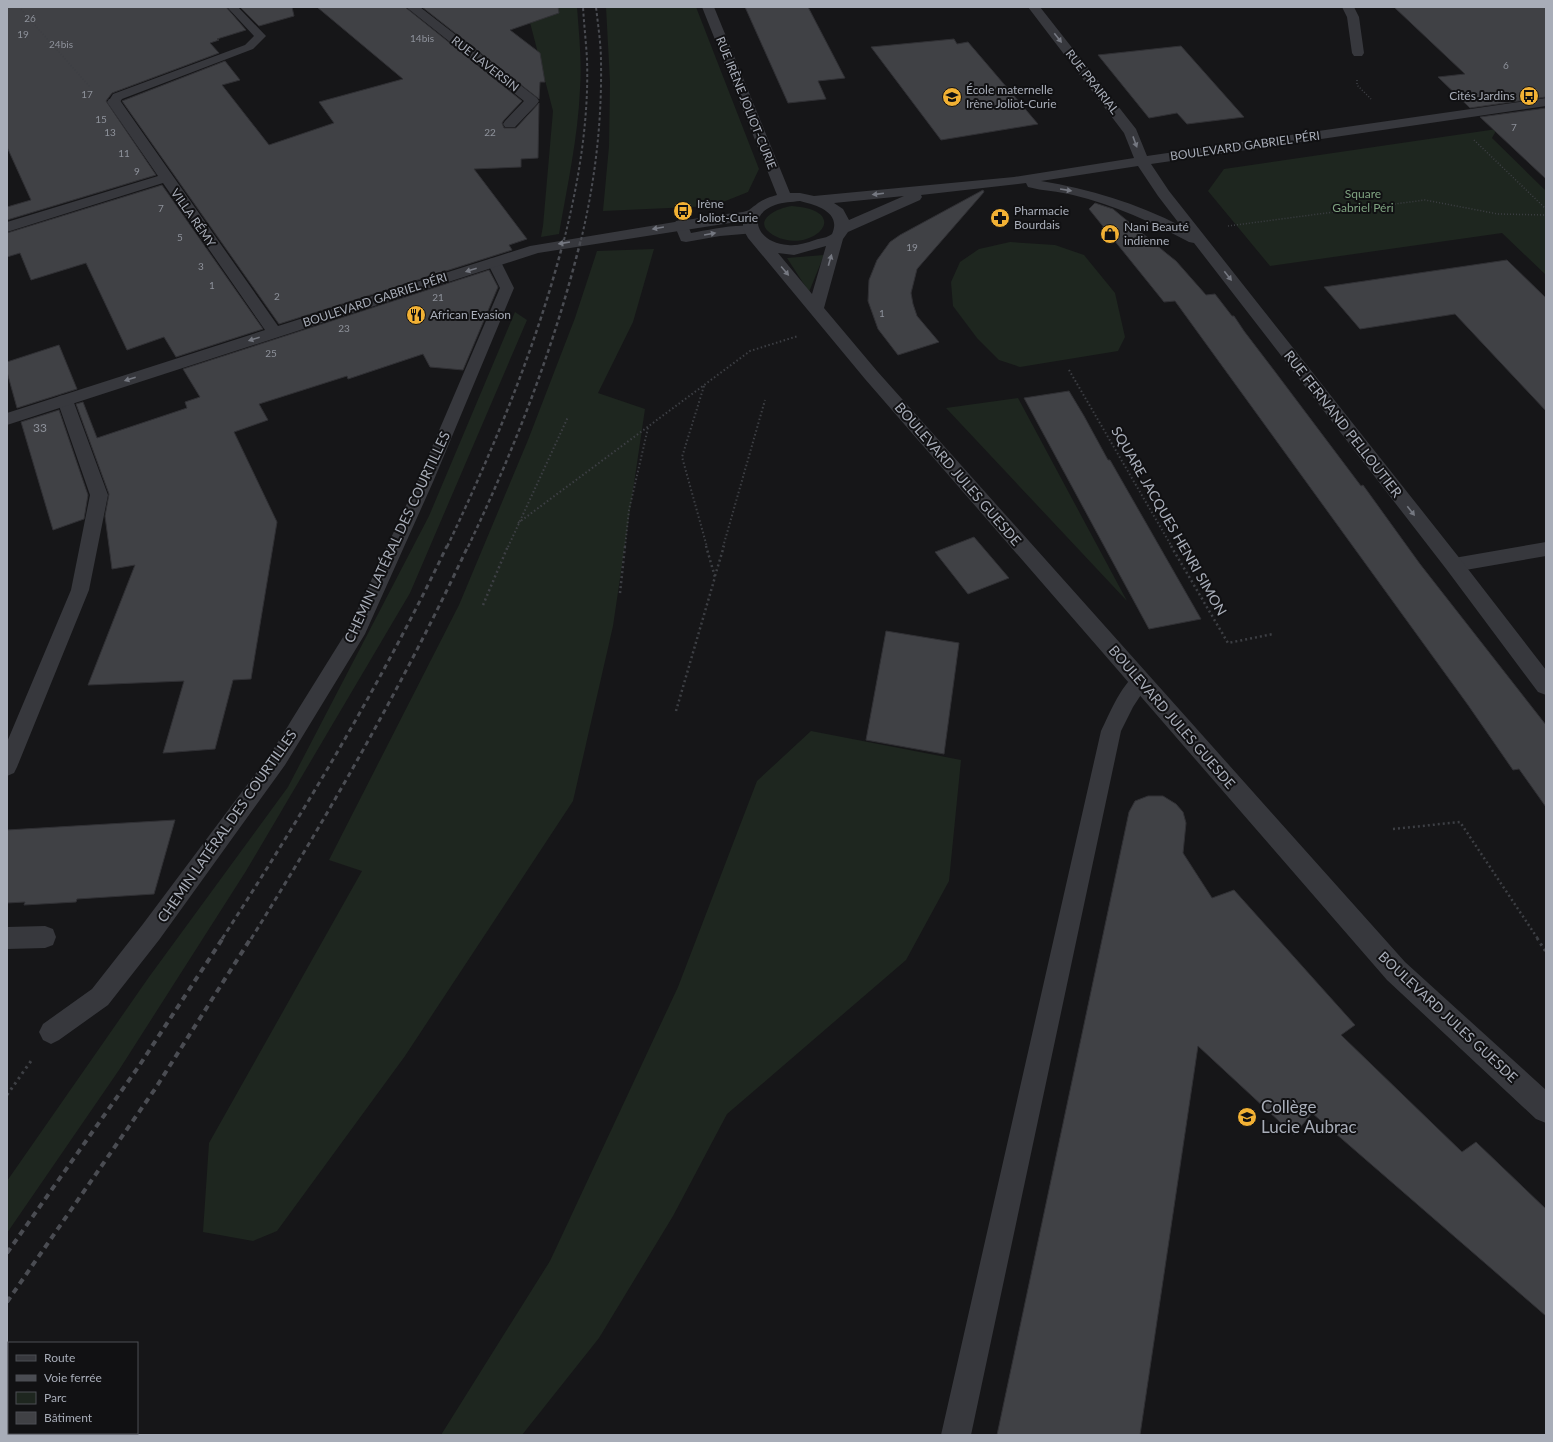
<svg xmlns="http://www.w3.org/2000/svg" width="1553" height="1442" font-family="Lato,sans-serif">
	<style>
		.green { fill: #1e261f }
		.building { fill: #404145; stroke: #303034 }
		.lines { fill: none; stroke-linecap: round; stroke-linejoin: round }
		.path-far3 { stroke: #3d3f44; stroke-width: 1.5; stroke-dasharray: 1 2; stroke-linecap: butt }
		.path-far2 { stroke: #3d3f44; stroke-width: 2; stroke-dasharray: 1.5 2.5; stroke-linecap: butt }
		.path-far1 { stroke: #3d3f44; stroke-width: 2.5; stroke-dasharray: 2 3; stroke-linecap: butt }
		.path { stroke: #3d3f44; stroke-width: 3; stroke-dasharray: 2.5 4; stroke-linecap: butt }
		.service { fill: #37383d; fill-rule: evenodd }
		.minor { fill: #37383d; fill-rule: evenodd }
		.rail-far3 { stroke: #4a4c52; stroke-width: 2; stroke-dasharray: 3 2.5; stroke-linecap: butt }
		.rail-far2 { stroke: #4a4c52; stroke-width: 2.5; stroke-dasharray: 4 3; stroke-linecap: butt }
		.rail-far1 { stroke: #4a4c52; stroke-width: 3; stroke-dasharray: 5 4; stroke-linecap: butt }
		.rail { stroke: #4a4c52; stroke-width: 4; stroke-dasharray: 6 5; stroke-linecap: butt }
		.oneway { fill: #757881 }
		.labels { text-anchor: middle; stroke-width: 4; stroke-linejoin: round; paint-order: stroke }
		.far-number-label { font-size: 10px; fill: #8e929b }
		.far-street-label { font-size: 12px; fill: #a8adb8; stroke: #111113 }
		.far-poi-label { font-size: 12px; fill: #a8adb8; stroke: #111113; text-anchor: start }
		.far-park-label { font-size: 12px; fill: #7fa381; stroke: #111113 }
		.number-label { font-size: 12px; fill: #8e929b }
		.street-label { font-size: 14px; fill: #a8adb8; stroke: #111113 }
		.near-poi-label { font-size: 17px; fill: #a8adb8; stroke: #111113; text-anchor: start }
	</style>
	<rect width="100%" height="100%" fill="#161618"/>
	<path class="green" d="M 526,7 L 577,7 C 579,34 582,62 580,89 C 578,138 567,187 559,234 L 541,237 L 543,226 L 553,111 Z
		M 606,7 L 696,7 L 759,169 L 748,192 L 713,206 L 603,211 L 609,146 L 610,82 Z
		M 1497,129 L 1492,138 L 1546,191 L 1546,275 L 1502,233 L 1270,266 L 1208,191 L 1224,169 Z
		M 792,206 C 856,211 811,255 775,236 C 749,222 776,208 792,206 Z
		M 1010,242 L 1055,245 L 1084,255 L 1115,293 L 1125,337 L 1118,351 L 1020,367 L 999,360 L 977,338 L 953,306 L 951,282 L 960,262 L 979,249 Z
		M 654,249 L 633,322 L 598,393 L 645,409 L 613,626 L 573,801 L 405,1056 L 277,1231 L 253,1241 L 203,1232 L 209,1143 L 362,871 L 329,860 L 459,605 L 528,440 L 575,318 L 597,251 Z
		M 824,255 L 809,292 L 787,258 Z
		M 515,312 L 527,320 L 410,593 L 246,871 L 119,1070 L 7,1233 L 7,1181 L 149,977 L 288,787 L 429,516 Z
		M 1018,398 L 1127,601 L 946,408 Z
		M 811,731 L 961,760 L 949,881 L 906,960 L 727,1114 L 673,1216 L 599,1338 L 522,1435 L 441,1435 L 550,1261 L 678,987 L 757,781 Z"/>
	<path class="building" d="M 7,7 L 226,7 L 246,30 L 217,39 L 219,40 L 210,43 L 219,53 L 112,93 L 106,101 L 156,175 L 7,220 L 7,207 L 31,200 L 7,147 Z
		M 240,7 L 292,7 L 294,16 L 259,26 Z
		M 317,7 L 405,7 L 522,101 L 504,120 L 502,123 L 504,128 L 516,128 L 539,103 L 538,158 L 521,159 L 521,167 L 474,169 L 527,239 L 509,245 L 512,250 L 279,324 L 122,101 L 225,61 L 240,80 L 222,85 L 269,145 L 334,123 L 319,102 L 403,79 Z
		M 422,7 L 558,7 L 559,13 L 510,30 L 540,53 L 545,82 L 540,82 L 539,99 Z
		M 745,7 L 808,7 L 845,78 L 818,81 L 826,99 L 788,103 Z
		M 1394,7 L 1546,7 L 1546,97 L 1470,108 L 1438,77 L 1465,74 Z
		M 954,39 L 957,44 L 968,42 L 1038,124 L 941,140 L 871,47 Z
		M 1181,46 L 1244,117 L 1187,124 L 1177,113 L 1149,118 L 1098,55 Z
		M 1546,108 L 1546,179 L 1480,117 Z
		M 162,185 L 263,329 L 176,357 L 164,337 L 127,350 L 86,263 L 31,280 L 20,253 L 7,257 L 7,233 Z
		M 983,190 L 984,192 L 917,269 L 911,293 L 913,304 L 917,316 L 939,342 L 898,355 L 878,329 L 868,301 L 869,280 L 877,260 L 890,242 L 900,235 Z
		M 1095,203 L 1113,209 L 1166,253 L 1176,261 L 1206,295 L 1215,294 L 1232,316 L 1234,316 L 1244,331 L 1273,369 L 1361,486 L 1363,485 L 1420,564 L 1546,725 L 1546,807 L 1519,769 L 1513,770 L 1468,705 L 1175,301 L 1164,302 L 1089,209 Z
		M 1507,260 L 1546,298 L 1546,411 L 1455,314 L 1360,329 L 1324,287 Z
		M 489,270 L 498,287 L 463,370 L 430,367 L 423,354 L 348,379 L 347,376 L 259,404 L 268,420 L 234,432 L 277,522 L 251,679 L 233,680 L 215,749 L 163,753 L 184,681 L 88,685 L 135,565 L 112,569 L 105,516 L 109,494 L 76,404 L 83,402 L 97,438 L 187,408 L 185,402 L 200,397 L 183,369 Z
		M 59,345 L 77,389 L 17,408 L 7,372 L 7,362 Z
		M 1069,391 L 1084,416 L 1108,460 L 1110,460 L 1201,619 L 1149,629 L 1024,398 Z
		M 59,410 L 88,495 L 84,519 L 53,530 L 21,422 Z
		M 974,537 L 1009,578 L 968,594 L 935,552 Z
		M 886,631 L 959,643 L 944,754 L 866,740 Z
		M 1148,796 L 1163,796 L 1176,804 L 1183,812 L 1186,823 L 1183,853 L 1212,898 L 1234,890 L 1355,1025 L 1341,1035 L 1462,1152 L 1476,1142 L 1546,1209 L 1546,1316 L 1312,1113 L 1294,1135 L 1198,1046 L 1140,1435 L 997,1435 L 1129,812 L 1135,801 Z
		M 175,820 L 154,894 L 77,899 L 76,902 L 24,905 L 25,902 L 7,903 L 7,830 Z"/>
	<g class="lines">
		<path class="path-far3" d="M 19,7 L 90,87
			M 1357,80 L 1357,85 L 1371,99
			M 1474,140 L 1546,209
			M 1228,226 L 1425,200 L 1498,214 L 1546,215"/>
		<path class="path-far2" d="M 1069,370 L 1172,547
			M 704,386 L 682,457 L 707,547
			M 518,523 L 750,351 L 798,336
			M 508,547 L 568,417
			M 625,547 L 629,510 L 648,428
			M 723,547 L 765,400"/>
		<path class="path-far1" d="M 1171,546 L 1228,643 L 1273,634
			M 715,576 L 724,546
			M 620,593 L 625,546
			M 483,605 L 508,546
			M 676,711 L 715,577 L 706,546
			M 1393,829 L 1460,822 L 1538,939"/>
		<path class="path" d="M 1537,938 L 1546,952
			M 7,1095 L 31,1061"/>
		<path class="service" d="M 227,7 L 238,7 L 266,36 L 253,49 L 122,99 L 118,105 L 110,105 L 108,102 L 113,94 L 245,45 L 254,36 Z
			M 681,220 L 686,221 L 691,233 C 709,230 737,223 755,227 L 757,230 L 755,233 L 720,236 L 686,242 L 681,241 L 674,224 L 676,221 Z
			M 494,258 L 499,259 L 501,262 L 514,288 L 433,482 L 365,634 L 285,765 L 159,940 L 108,1005 L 59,1040 L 51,1044 L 43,1040 L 39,1032 L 43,1024 L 92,989 L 143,924 L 271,753 L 350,626 L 417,482 L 500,288 L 487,262 L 489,259 Z
			M 65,395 L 71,396 L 73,400 L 108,495 L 89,590 L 17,767 L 14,773 L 7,776 L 7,742 L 71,590 L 90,495 L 57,400 L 59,396 Z
			M 1546,542 L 1546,556 L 1454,572 L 1448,570 L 1445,565 L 1448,560 L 1454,558 Z
			M 1140,673 L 1147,675 L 1150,681 L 1133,707 L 1121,731 L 971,1435 L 941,1435 L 1101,731 C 1109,715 1123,679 1140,673 Z
			M 45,926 L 53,929 L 56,937 L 53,945 L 45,948 L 7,949 L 7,927 Z"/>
		<path class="minor" d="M 406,7 L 420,7 L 537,98 L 539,101 L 537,104 L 515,127 L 505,127 L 503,124 L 505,121 L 524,101 Z
			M 702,7 L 714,7 L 790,193 L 800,193 L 814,196 L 1014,177 L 1134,158 L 1124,133 L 1028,7 L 1040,7 L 1136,129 L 1147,156 L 1546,98 L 1546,106 L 1151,164 L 1169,191 L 1461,560 L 1546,670 L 1546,695 L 1538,692 L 1447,570 L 1194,243 L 1189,242 C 1152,222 1114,205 1073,195 C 1058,191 1043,191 1028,187 L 1026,183 L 921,195 L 922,197 L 920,200 L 848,232 L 843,239 L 824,308 L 877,371 L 1405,962 L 1546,1090 L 1546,1123 L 1536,1119 L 1387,980 L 865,379 L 748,238 L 743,229 L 743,221 L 538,253 L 7,425 L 7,413 L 265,330 L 163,183 L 7,232 L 7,222 L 158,176 L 107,102 L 109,99 L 119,99 L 278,326 L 530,246 L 717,215 C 724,214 744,213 749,210 C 760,202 762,199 777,195 ZM 1138,166 L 1158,196 L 1181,226 C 1136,203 1090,189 1041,181 ZM 904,196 L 849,220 L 843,209 L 834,203 ZM 800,201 C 816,205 842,212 832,234 C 827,238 821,238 815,240 C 806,243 797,246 788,245 C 761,244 743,217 775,205 C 783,202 792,202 800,201 ZM 826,246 L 812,294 L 778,253 L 794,255 Z
			M 1342,7 L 1354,7 L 1359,17 L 1364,53 L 1362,56 L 1354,56 L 1352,53 L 1347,17 Z"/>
		<path class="rail-far3" d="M 564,240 C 579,181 589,119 587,59 C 586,42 584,24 583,7
			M 581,240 C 595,182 602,122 601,62 C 601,44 598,25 596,7"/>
		<path class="rail-far2" d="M 447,547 C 494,448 537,345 564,239
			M 468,547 C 515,448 555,345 581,239"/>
		<path class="rail-far1" d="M 222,939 C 304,812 382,682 447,546
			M 251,939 C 330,812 405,681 468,546"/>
		<path class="rail" d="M 7,1253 L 139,1066 L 223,938
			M 7,1302 L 155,1089 L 251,938"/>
	</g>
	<defs><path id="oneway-solid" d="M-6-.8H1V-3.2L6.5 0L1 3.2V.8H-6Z"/></defs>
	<g class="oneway">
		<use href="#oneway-solid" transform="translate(1058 38) rotate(52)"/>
		<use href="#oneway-solid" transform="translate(1135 142) rotate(70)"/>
		<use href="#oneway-solid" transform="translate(1066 190) rotate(9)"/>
		<use href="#oneway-solid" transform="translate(878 194) rotate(173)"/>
		<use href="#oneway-solid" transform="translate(658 228) rotate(170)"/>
		<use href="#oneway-solid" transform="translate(710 234) rotate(-10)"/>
		<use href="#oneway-solid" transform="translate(564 243) rotate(171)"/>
		<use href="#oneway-solid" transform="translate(830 260) rotate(-74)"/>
		<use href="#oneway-solid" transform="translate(471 270) rotate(162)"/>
		<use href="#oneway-solid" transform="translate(785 271) rotate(50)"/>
		<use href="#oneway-solid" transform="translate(1228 276) rotate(52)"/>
		<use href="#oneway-solid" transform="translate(254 339) rotate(162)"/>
		<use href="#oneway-solid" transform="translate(130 379) rotate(162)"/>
		<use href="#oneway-solid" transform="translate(1411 511) rotate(52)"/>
	</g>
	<defs>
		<g id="bus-disc" transform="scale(1)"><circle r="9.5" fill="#f2b134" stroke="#111113"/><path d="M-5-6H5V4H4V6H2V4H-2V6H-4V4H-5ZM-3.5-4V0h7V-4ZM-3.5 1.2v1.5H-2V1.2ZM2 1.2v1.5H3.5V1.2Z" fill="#111"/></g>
		<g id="school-disc" transform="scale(1)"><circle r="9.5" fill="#f2b134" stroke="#111113"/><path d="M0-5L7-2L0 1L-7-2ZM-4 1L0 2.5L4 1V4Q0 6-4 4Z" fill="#111"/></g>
		<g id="pharmacy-disc" transform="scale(1)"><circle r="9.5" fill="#f2b134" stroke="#111113"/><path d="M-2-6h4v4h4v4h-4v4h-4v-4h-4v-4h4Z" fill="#111"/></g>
		<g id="shop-disc" transform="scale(1)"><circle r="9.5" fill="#f2b134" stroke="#111113"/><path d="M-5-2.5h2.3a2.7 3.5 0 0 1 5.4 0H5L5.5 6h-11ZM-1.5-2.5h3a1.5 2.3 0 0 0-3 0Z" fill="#111"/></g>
		<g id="restaurant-disc" transform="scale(1)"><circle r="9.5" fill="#f2b134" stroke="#111113"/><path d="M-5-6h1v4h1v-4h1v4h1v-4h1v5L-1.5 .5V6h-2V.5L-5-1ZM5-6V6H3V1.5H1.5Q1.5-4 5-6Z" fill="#111"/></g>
	</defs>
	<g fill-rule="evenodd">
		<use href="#bus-disc" x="1529" y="96"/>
		<use href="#school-disc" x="952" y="97"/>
		<use href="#bus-disc" x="683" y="211"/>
		<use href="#pharmacy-disc" x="1000" y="218"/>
		<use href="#shop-disc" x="1110" y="234"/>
		<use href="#restaurant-disc" x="416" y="315"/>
		<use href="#school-disc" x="1247" y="1117"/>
	</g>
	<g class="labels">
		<g class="far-number-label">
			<text x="30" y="22">26</text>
			<text x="23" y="38">19</text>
			<text x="422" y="42">14bis</text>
			<text x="61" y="48">24bis</text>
			<text x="1506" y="69">6</text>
			<text x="87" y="98">17</text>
			<text x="101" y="123">15</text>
			<text x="1514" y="131">7</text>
			<text x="110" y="136">13</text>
			<text x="490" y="136">22</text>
			<text x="124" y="157">11</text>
			<text x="137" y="175">9</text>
			<text x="161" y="212">7</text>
			<text x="180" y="241">5</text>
			<text x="912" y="251">19</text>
			<text x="201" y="270">3</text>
			<text x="212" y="289">1</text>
			<text x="277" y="300">2</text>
			<text x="438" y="301">21</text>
			<text x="882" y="317">1</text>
			<text x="344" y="332">23</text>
			<text x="271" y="357">25</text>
		</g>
		<g class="far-street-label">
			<text transform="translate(485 64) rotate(38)" y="4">RUE LAVERSIN</text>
			<text transform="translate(1092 82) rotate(52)" y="4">RUE PRAIRIAL</text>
			<text transform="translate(746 103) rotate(68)" y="4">RUE IRÈNE JOLIOT-CURIE</text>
			<text transform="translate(1245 146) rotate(-8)" y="4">BOULEVARD GABRIEL PÉRI</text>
			<text transform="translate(193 218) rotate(55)" y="4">VILLA RÉMY</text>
			<text transform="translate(375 300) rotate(-18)" y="4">BOULEVARD GABRIEL PÉRI</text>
		</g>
		<g class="far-poi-label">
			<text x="966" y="94">École maternelle<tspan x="966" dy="14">Irène Joliot-Curie</tspan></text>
			<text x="1515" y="100" text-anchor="end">Cités Jardins</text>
			<text x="697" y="208">Irène<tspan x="697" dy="14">Joliot-Curie</tspan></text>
			<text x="1014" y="215">Pharmacie<tspan x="1014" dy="14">Bourdais</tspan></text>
			<text x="1124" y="231">Nani Beauté<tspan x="1124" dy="14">indienne</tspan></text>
			<text x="430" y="319">African Evasion</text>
		</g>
		<g class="far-park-label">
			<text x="1363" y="198">Square<tspan x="1363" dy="14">Gabriel Péri</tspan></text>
		</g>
		<g class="number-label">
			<text x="40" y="432">33</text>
		</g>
		<g class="street-label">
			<text transform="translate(1343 424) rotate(52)" y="5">RUE FERNAND PELLOUTIER</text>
			<text transform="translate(958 474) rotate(49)" y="5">BOULEVARD JULES GUESDE</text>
			<text transform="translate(1169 521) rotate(60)" y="5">SQUARE JACQUES HENRI SIMON</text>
			<text transform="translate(397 537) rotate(-65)" y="5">CHEMIN LATÉRAL DES COURTILLES</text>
			<text transform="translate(1172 717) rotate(49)" y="5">BOULEVARD JULES GUESDE</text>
			<text transform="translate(227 826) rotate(-55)" y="5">CHEMIN LATÉRAL DES COURTILLES</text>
			<text transform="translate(1448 1017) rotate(43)" y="5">BOULEVARD JULES GUESDE</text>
		</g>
		<g class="near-poi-label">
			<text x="1261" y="1113">Collège<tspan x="1261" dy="20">Lucie Aubrac</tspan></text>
		</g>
	</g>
	<rect width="1553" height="1442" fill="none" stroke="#a8adb8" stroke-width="16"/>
	<rect x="8" y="1342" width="130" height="92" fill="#111113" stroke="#4d4f55"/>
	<rect x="16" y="1355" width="20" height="6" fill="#37383d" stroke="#4d4f55"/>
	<text x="44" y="1362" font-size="12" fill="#a8adb8">Route</text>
	<rect x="16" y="1375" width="20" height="6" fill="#4a4c52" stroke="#4d4f55"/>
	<text x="44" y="1382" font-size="12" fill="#a8adb8">Voie ferrée</text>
	<rect x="16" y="1392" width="20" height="12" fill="#1e261f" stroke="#4d4f55"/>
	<text x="44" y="1402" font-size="12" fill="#a8adb8">Parc</text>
	<rect x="16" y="1412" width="20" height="12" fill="#404145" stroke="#4d4f55"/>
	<text x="44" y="1422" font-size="12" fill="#a8adb8">Bâtiment</text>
</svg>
